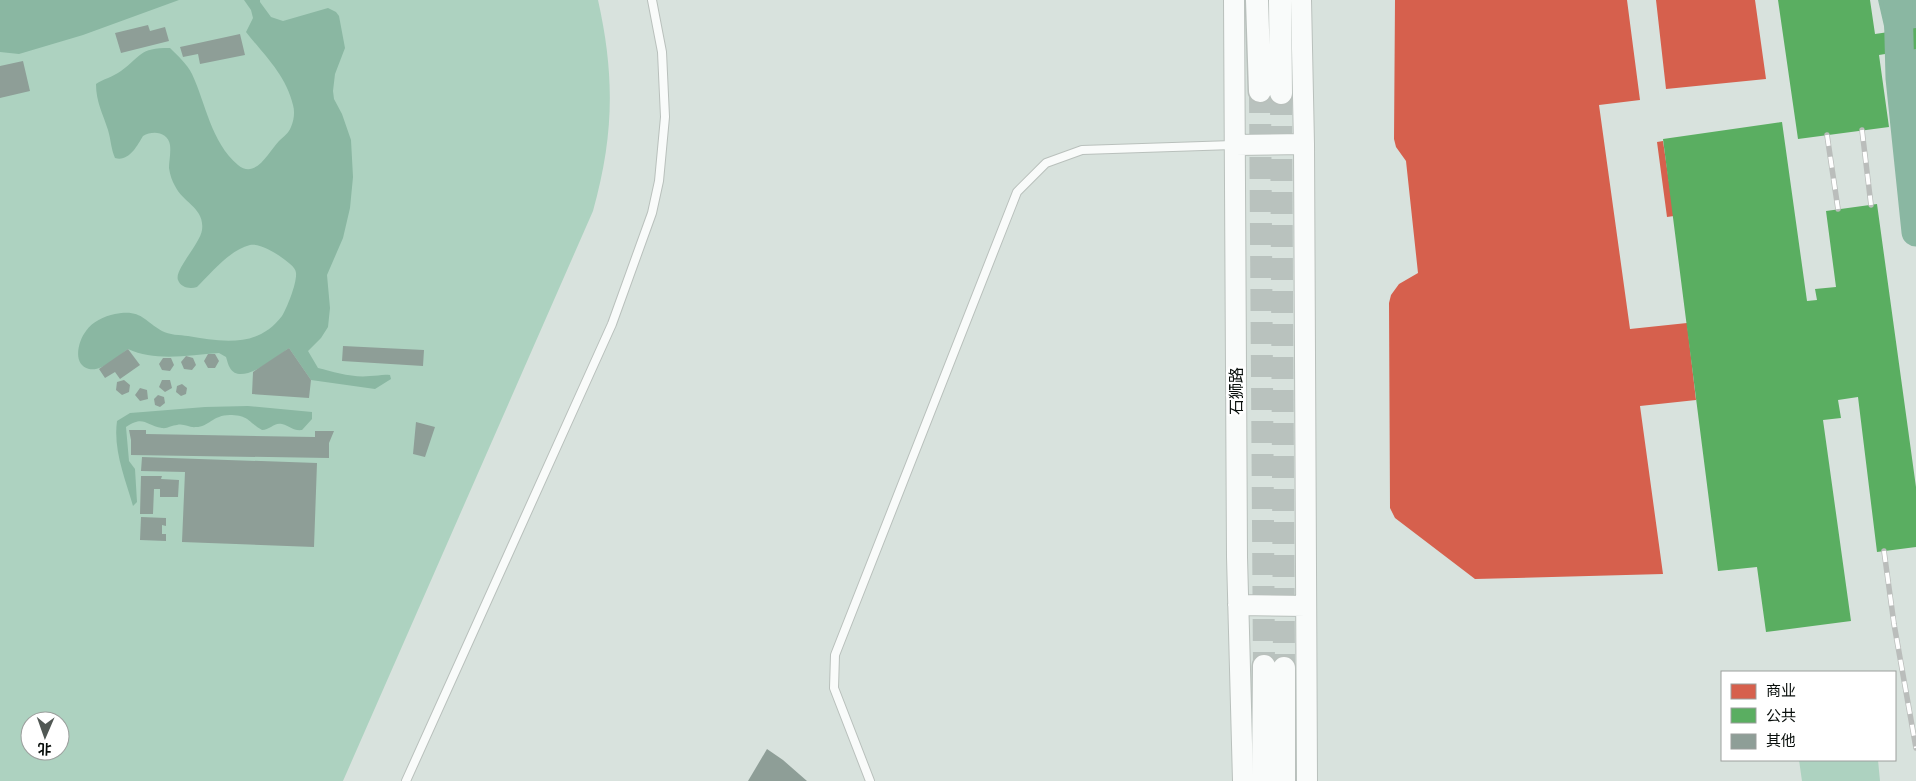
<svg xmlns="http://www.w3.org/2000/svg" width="1916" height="781" font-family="'IBM Plex Serif','Noto Sans SC',serif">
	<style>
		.green { fill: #add2c0; fill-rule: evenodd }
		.water { fill: #8ab7a2 }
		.shops { fill: #d6604d }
		.public { fill: #5aae61 }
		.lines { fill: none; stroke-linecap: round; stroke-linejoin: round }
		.river { stroke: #8ab7a2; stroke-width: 29 }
		.building { fill: #8e9e97 }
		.secondary-tunnel { stroke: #b9c2be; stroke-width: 22; stroke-dasharray: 22 11; stroke-linecap: butt }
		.service-casing { stroke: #b9c0bc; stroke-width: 10 }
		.tertiary-casing { stroke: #b9c0bc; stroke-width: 22 }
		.secondary-casing { stroke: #b9c0bc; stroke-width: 25 }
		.service { stroke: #f9fbfa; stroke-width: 8 }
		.tertiary { stroke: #f9fbfa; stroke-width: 20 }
		.secondary { stroke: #f9fbfa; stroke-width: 22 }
		.rail-casing { stroke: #babdbb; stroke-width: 5.5 }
		.rail { stroke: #fff; stroke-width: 4; stroke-dasharray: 11; stroke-linecap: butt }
		.labels { text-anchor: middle; stroke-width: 5; stroke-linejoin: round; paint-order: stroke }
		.street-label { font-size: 16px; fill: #080e0b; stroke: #fff }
	</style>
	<rect width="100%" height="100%" fill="#d8e2dd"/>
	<path class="green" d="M 0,0 L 598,0 C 615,76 614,136 593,211 L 343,781 L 0,781 ZM 30,721 L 60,721 L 60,751 L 30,751 Z
		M 1799,760 L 1878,760 L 1880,781 L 1802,781 Z"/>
	<path class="water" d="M 0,0 L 179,0 L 83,35 L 19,54 L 0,52 Z
		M 244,0 L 260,0 L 260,2 L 271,17 L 283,21 L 328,8 L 336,12 L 339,16 L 345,48 L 335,74 L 333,91 L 334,99 L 342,114 L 351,140 L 353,177 L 350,208 L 343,238 L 327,275 L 330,308 L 328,327 L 321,338 L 308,351 L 318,368 C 334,372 353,378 370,376 C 378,376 382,374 390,375 L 391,379 L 375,389 L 311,380 L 289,348 C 277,356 241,387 230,368 C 228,365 227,360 226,357 L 219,353 C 189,355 156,362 128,349 C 118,356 102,372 89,369 C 72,365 78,341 86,331 C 92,322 104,316 115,314 C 141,309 143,320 162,331 C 169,335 180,335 188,336 C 222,342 258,348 282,316 C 287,308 297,283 296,273 C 296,267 286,261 281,257 C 274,252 259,243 250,245 C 230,250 212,272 197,287 C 190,289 181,288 178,280 C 174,270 200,244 202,230 C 205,208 183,203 175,186 C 172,181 170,175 169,168 C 169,161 171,153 170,145 C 168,132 153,130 143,136 C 137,146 129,162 115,158 C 111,149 111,140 108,130 C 103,114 96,102 96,84 C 103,79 113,77 121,71 C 142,56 138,48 170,48 C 178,56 187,64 192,74 C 206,104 211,142 238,165 C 256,180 269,151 279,141 C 284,136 288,134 291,127 C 294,120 295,112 293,105 C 286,75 264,55 246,32 L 253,18 L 251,10 Z
		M 1878,0 L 1916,0 L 1916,172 L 1915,161 Z
		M 248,406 L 312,412 L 312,419 L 302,430 C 293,431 290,426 282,424 C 274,422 270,430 262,430 C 249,423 250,416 232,415 C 213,414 209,427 196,427 C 189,428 184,423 177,425 C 172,425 167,429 162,428 C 145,425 144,415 126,427 L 129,461 L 135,469 L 137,502 L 133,506 C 125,478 113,450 117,421 L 130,413 L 143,412 L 205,407 Z"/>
	<path class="shops" d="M 1395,0 L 1627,0 L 1640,100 L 1599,105 L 1630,329 L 1687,323 L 1696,400 L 1640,406 L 1663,574 L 1475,579 L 1395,518 L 1390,508 L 1389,303 L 1391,295 L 1399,284 L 1418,273 L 1406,161 L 1396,147 L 1394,139 Z
		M 1656,0 L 1755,0 L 1766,79 L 1666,89 Z
		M 1663,141 L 1674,216 L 1667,217 L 1657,142 Z"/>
	<path class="public" d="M 1778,0 L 1870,0 L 1875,34 L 1916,28 L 1916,49 L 1879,55 L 1889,127 L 1798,139 Z
		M 1782,122 L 1807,301 L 1817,300 L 1815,289 L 1836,287 L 1826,211 L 1877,204 L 1916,487 L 1916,547 L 1877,552 L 1858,397 L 1838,400 L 1841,418 L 1823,420 L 1851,621 L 1766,632 L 1757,567 L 1718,571 L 1663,139 Z"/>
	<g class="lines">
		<path class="river" d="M 1898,0 L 1900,78 L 1916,232"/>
	</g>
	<path class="building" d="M 148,25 L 150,31 L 165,27 L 169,41 L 121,53 L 115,33 Z
		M 240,34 L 245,55 L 200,64 L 198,54 L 183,57 L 180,47 Z
		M 23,61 L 30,91 L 0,98 L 0,66 Z
		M 343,346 L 424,350 L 423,366 L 342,361 Z
		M 289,348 L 311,380 L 309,398 L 252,394 L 253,372 Z
		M 128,349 L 140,365 L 120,379 L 115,372 L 105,378 L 99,369 Z
		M 208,354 L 215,354 L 219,361 L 215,368 L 208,368 L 204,361 Z
		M 186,356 L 193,358 L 196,365 L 192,370 L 184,369 L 181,362 Z
		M 163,358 L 171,358 L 174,365 L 170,371 L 162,370 L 159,364 Z
		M 124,380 L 130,385 L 129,392 L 122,395 L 116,390 L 117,382 Z
		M 162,380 L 170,380 L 172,388 L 165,392 L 159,387 Z
		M 182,384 L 187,388 L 186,394 L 181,396 L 176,392 L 177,386 Z
		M 140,388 L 147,390 L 148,399 L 140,401 L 135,395 Z
		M 158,395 L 164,397 L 165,403 L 160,407 L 155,405 L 154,399 Z
		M 416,422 L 435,427 L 425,457 L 413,454 Z
		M 129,430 L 146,430 L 146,434 L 315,437 L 315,431 L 334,431 L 329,443 L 329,458 L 131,455 L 131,440 Z
		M 142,457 L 317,463 L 314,547 L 182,542 L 185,472 L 141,471 Z
		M 141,476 L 162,476 L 161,479 L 179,480 L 178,497 L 160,497 L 160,489 L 154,489 L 153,514 L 140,514 Z
		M 141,517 L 166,518 L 166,526 L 162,525 L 162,534 L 166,534 L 166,541 L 140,540 Z
		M 767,749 L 783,760 L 807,781 L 748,781 Z"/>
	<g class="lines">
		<path class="secondary-tunnel" d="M 1260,91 L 1264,666
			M 1281,93 L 1284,668"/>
		<g class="service-casing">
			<path id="service" d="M 406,781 L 612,324 L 652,213 L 659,181 L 665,117 L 662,52 L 652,0
				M 870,781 L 834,688 L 835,655 L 1017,192 L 1046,163 L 1082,150 L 1233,145"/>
		</g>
		<g class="tertiary-casing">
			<path id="tertiary" d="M 1234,0 L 1237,557 L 1243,781
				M 1301,0 L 1304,144 L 1307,781
				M 1235,145 L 1304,144
				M 1238,605 L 1306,606"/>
		</g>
		<g class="secondary-casing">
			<path id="secondary" d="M 1257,0 L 1260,91
				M 1280,0 L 1281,93
				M 1284,668 L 1284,781
				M 1263,781 L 1264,666"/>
		</g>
		<use href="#service" class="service"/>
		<use href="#tertiary" class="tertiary"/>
		<use href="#secondary" class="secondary"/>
		<g class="rail-casing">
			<path id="rail" d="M 1862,130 L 1871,205
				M 1827,135 L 1838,209
				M 1884,551 L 1894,624 L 1916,748"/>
		</g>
		<use href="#rail" class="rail"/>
	</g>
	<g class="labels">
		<g class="street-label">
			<text transform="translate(1236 391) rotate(-90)" y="6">石狮路</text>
		</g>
	</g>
	<rect x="1721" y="671" width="175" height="90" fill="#ffffff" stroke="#9c9f9d"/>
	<rect x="1731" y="684" width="25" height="15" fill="#d6604d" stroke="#9c9f9d"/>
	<text x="1766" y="696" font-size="15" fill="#080e0b">商业</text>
	<rect x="1731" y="708" width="25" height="15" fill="#5aae61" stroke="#9c9f9d"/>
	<text x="1766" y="721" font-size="15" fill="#080e0b">公共</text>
	<rect x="1731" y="734" width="25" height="15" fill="#8e9e97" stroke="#9c9f9d"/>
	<text x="1766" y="746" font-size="15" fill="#080e0b">其他</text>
	<g transform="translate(45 736) rotate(182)"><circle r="24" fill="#ffffff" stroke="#9c9f9d"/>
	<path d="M0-4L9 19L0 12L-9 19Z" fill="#515854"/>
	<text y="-8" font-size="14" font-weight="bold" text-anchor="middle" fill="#080e0b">北</text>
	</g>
</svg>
